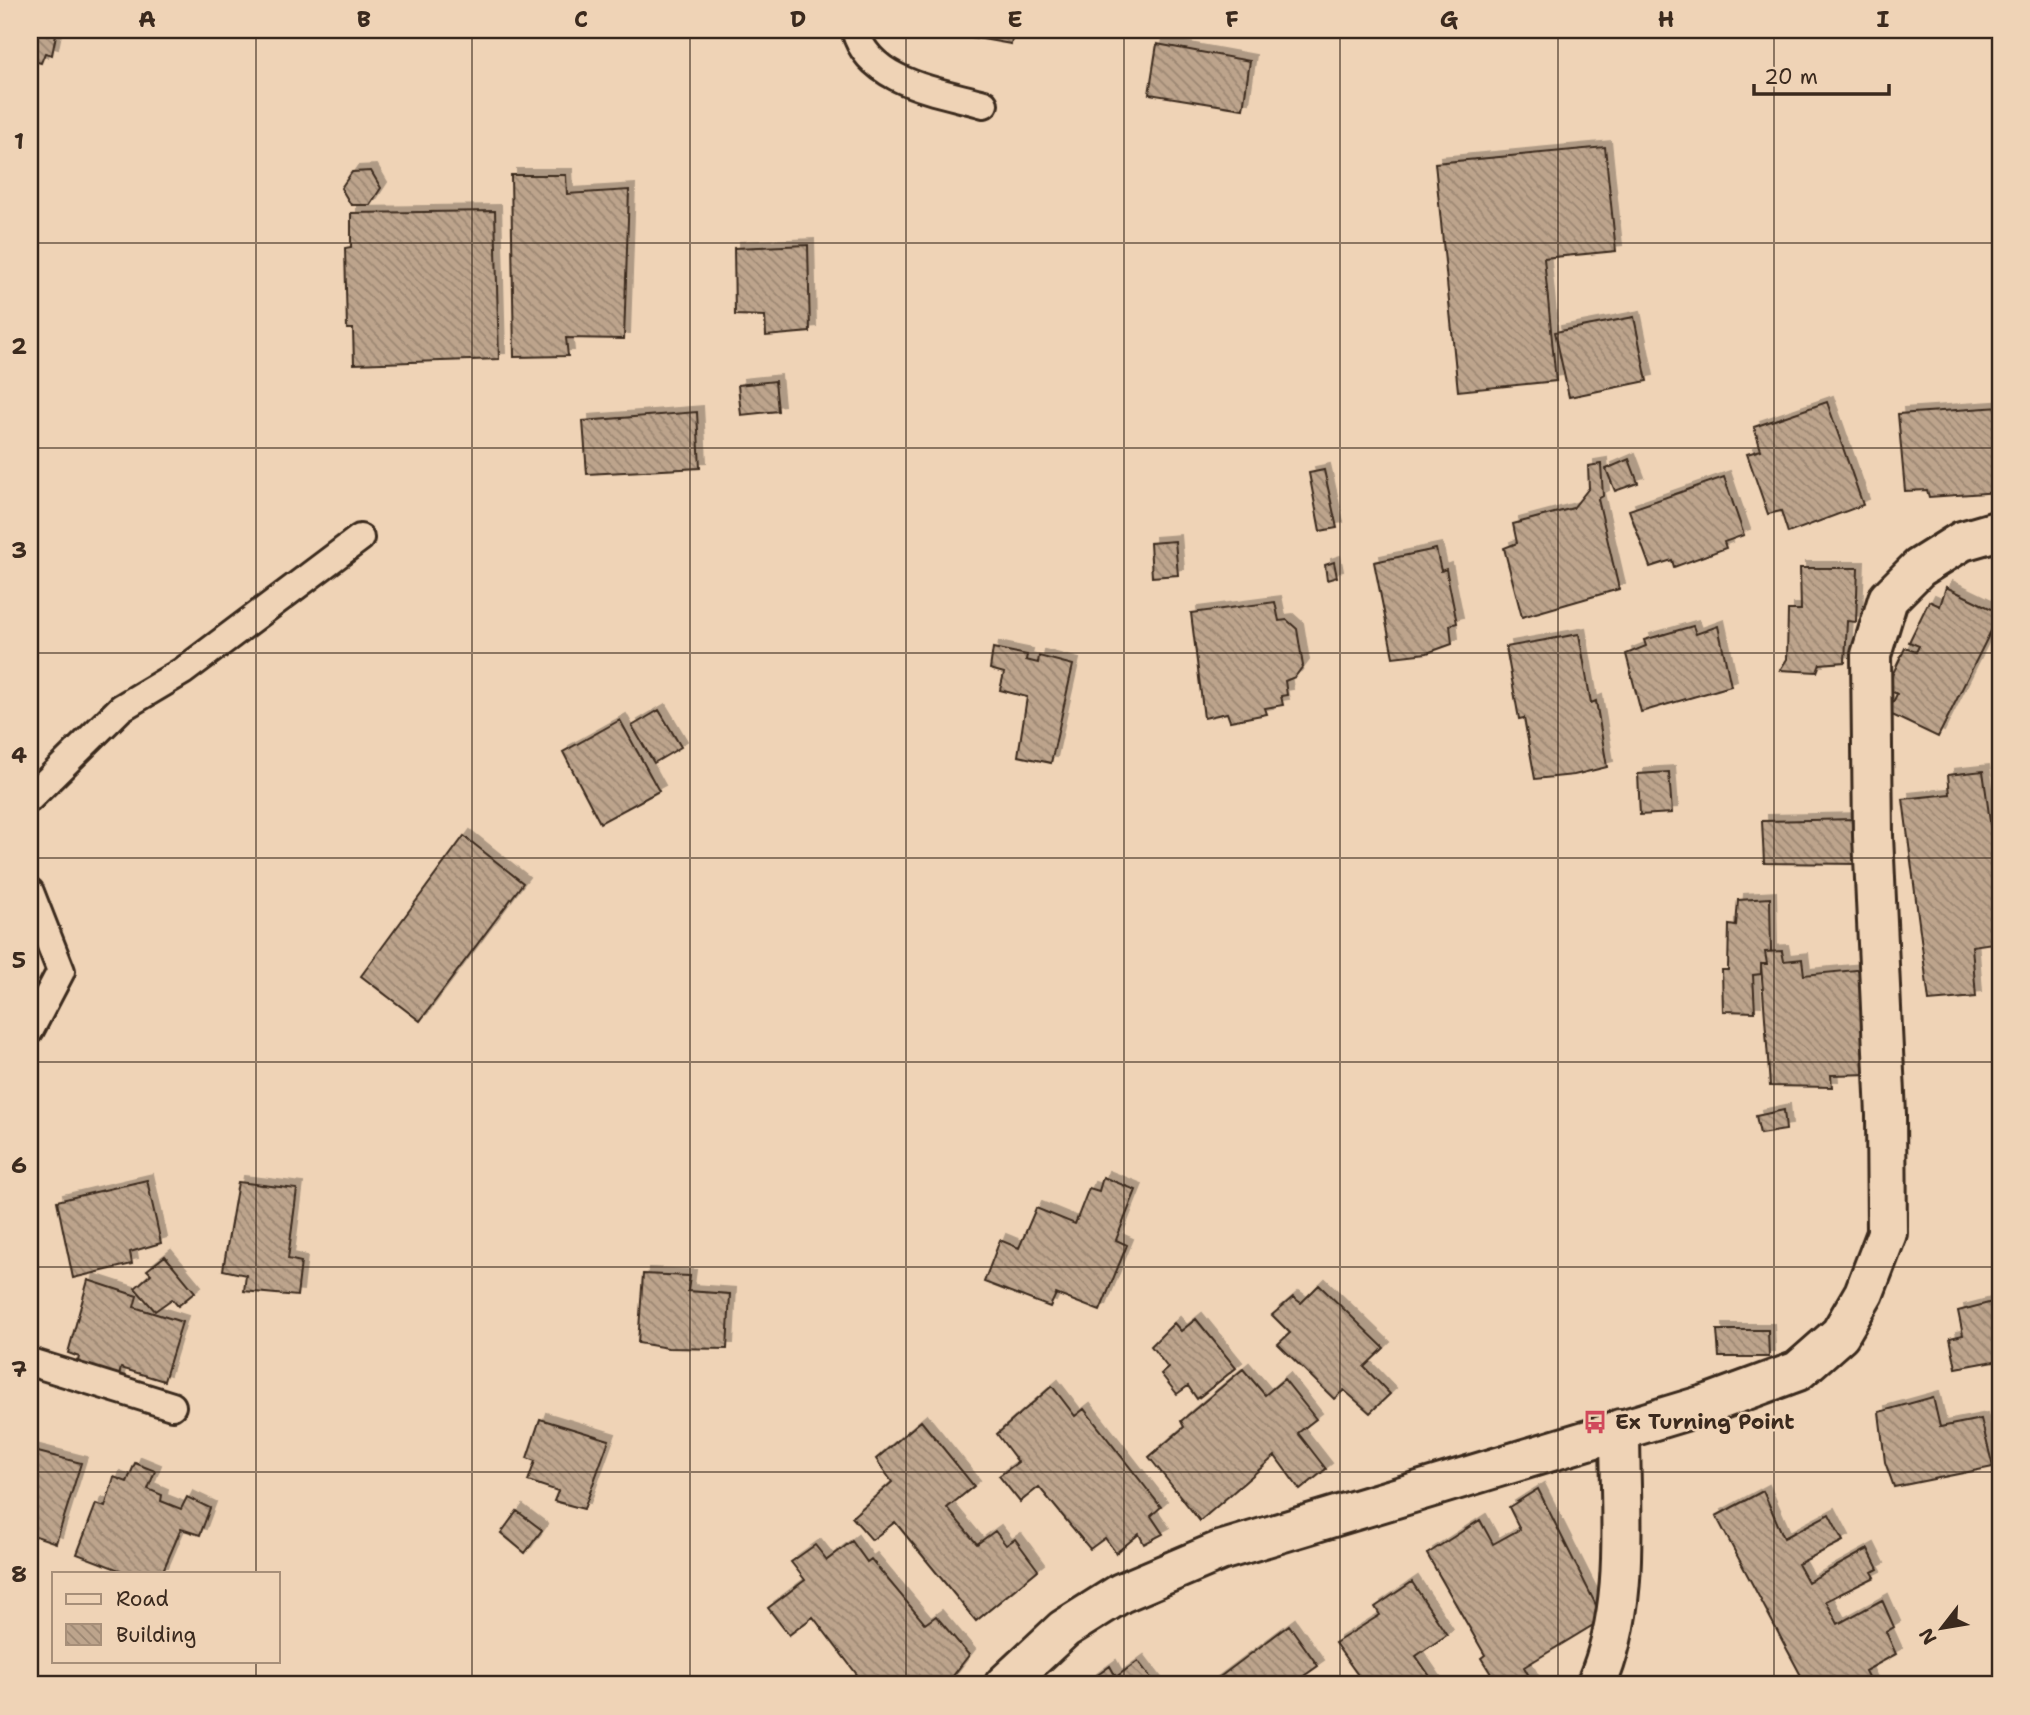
<svg xmlns="http://www.w3.org/2000/svg" width="2030" height="1715" font-family="'Shantell Sans',sans-serif">
	<style>
		.building { fill: url(#building-back-hatch); stroke: #3b2a1e; stroke-width: 2; filter: url(#shadow) }
		.lines { fill: none; stroke-linecap: round; stroke-linejoin: round }
		.service-casing { stroke: #3b2a1e; stroke-width: 32 }
		.minor-casing { stroke: #3b2a1e; stroke-width: 44 }
		.service { stroke: #efd3b6; stroke-width: 26 }
		.minor { stroke: #efd3b6; stroke-width: 38 }
		.grid { fill: none; stroke: #3b2a1e; stroke-width: 2; stroke-opacity: 0.55 }
		.labels { text-anchor: middle; stroke-width: 5; stroke-linejoin: round; paint-order: stroke }
		.poi-label { font-size: 21px; font-weight: bold; fill: #3b2a1e; stroke: #efd3b6; text-anchor: start }
		.neatline { fill: none; stroke: #3b2a1e; stroke-width: 2.5 }
		.grid-label { font-size: 23px; text-anchor: middle; font-weight: bold; fill: #3b2a1e }
	</style>
	<defs>
		<pattern id="building-back-hatch" width="6" height="6" patternUnits="userSpaceOnUse" patternTransform="scale(1.75)"><rect width="6" height="6" fill="#bda48c"/><path d="M-1 5l2 2M0 0l6 6M5-1l2 2" fill="none" stroke="#9b8672"/></pattern>
		<filter id="shadow"><feDropShadow dx="6" dy="-6" stdDeviation="0" flood-color="#0004"/></filter>
	</defs>
	<rect width="100%" height="100%" fill="#efd3b6"/>
	<filter id="ink" filterUnits="userSpaceOnUse"><feTurbulence type="fractalNoise" baseFrequency=".0143" numOctaves="2"/><feDisplacementMap in="SourceGraphic" scale="14" xChannelSelector="R" yChannelSelector="G"/><feConvolveMatrix kernelMatrix="1 2 1 2 8 2 1 2 1" color-interpolation-filters="sRGB"/></filter>
	<g filter="url(#ink)">
		<path class="building" d="M 30,30 L 57,30 L 52,55 L 45,53 L 41,63 L 30,60 Z
			M 932,30 L 1014,30 L 1011,44 Z
			M 1157,44 L 1250,61 L 1243,109 L 1149,94 Z
			M 1605,147 L 1616,251 L 1544,258 L 1556,381 L 1458,391 L 1435,163 Z
			M 371,171 L 381,188 L 370,205 L 351,205 L 341,188 L 352,172 Z
			M 511,175 L 566,175 L 567,194 L 629,190 L 624,339 L 566,338 L 568,356 L 514,357 Z
			M 495,211 L 499,359 L 354,364 L 353,329 L 347,329 L 345,248 L 351,247 L 351,213 Z
			M 808,245 L 810,332 L 766,336 L 765,316 L 735,315 L 734,248 Z
			M 1634,317 L 1647,381 L 1569,397 L 1555,332 Z
			M 775,381 L 778,411 L 741,415 L 738,385 Z
			M 1827,402 L 1863,505 L 1788,533 L 1781,511 L 1768,514 L 1747,454 L 1761,450 L 1754,427 Z
			M 2000,407 L 1999,492 L 1929,497 L 1927,490 L 1905,491 L 1898,414 Z
			M 697,412 L 700,468 L 587,474 L 583,421 Z
			M 1629,459 L 1638,483 L 1615,491 L 1606,469 Z
			M 1601,464 L 1603,496 L 1598,499 L 1619,589 L 1522,617 L 1504,548 L 1517,543 L 1513,524 L 1573,508 L 1589,488 L 1588,466 Z
			M 1324,470 L 1337,528 L 1320,531 L 1309,473 Z
			M 1724,477 L 1744,535 L 1724,542 L 1726,548 L 1674,567 L 1672,560 L 1650,567 L 1629,510 Z
			M 1175,541 L 1178,575 L 1152,577 L 1150,543 Z
			M 1436,549 L 1441,571 L 1446,569 L 1457,623 L 1450,625 L 1452,644 L 1427,653 L 1393,657 L 1374,562 Z
			M 1334,562 L 1337,577 L 1327,580 L 1325,565 Z
			M 1800,568 L 1858,568 L 1856,622 L 1847,621 L 1845,662 L 1820,664 L 1817,672 L 1780,670 L 1787,659 L 1788,610 L 1801,610 Z
			M 1946,587 L 2000,613 L 1938,737 L 1888,713 L 1897,694 L 1886,688 L 1905,648 L 1916,652 L 1919,646 L 1909,642 L 1929,601 L 1940,606 Z
			M 1275,602 L 1279,621 L 1287,620 L 1297,629 L 1303,666 L 1295,677 L 1285,681 L 1287,695 L 1281,696 L 1283,705 L 1265,708 L 1267,714 L 1230,721 L 1227,713 L 1204,718 L 1191,613 Z
			M 1693,626 L 1696,634 L 1718,626 L 1731,686 L 1641,712 L 1626,654 L 1646,646 L 1644,640 Z
			M 1579,634 L 1591,703 L 1596,701 L 1607,767 L 1574,775 L 1535,779 L 1524,718 L 1519,719 L 1506,647 Z
			M 993,648 L 1027,655 L 1026,660 L 1038,663 L 1039,656 L 1073,665 L 1051,763 L 1018,756 L 1027,697 L 1000,690 L 1004,673 L 990,669 Z
			M 659,710 L 681,747 L 654,763 L 632,726 Z
			M 620,720 L 659,791 L 600,823 L 563,752 Z
			M 1983,771 L 1992,836 L 2000,835 L 2000,889 L 1994,889 L 1997,919 L 2000,918 L 2000,942 L 1972,946 L 1976,997 L 1929,1001 L 1903,799 L 1950,794 L 1948,775 Z
			M 1669,772 L 1672,813 L 1640,815 L 1638,774 Z
			M 1856,819 L 1857,864 L 1764,863 L 1762,821 Z
			M 464,836 L 523,883 L 420,1021 L 361,976 Z
			M 1770,898 L 1771,952 L 1765,952 L 1767,964 L 1761,964 L 1761,974 L 1753,975 L 1755,1012 L 1723,1011 L 1722,970 L 1728,970 L 1729,925 L 1736,926 L 1738,900 Z
			M 1782,951 L 1784,961 L 1802,959 L 1804,975 L 1866,969 L 1872,1074 L 1831,1075 L 1832,1087 L 1770,1086 L 1761,964 L 1767,964 L 1765,952 Z
			M 1784,1110 L 1786,1130 L 1760,1134 L 1756,1116 Z
			M 1103,1177 L 1136,1190 L 1116,1240 L 1127,1245 L 1100,1311 L 1056,1294 L 1050,1307 L 984,1282 L 1000,1240 L 1019,1248 L 1036,1208 L 1075,1224 L 1089,1188 L 1099,1191 Z
			M 147,1180 L 161,1243 L 130,1252 L 132,1264 L 73,1278 L 57,1201 Z
			M 238,1182 L 297,1189 L 288,1259 L 301,1262 L 297,1296 L 244,1291 L 246,1275 L 223,1270 Z
			M 165,1256 L 195,1292 L 178,1306 L 172,1299 L 155,1311 L 135,1288 L 151,1274 L 147,1270 Z
			M 643,1274 L 690,1276 L 688,1291 L 730,1294 L 727,1349 L 668,1348 L 638,1343 Z
			M 88,1280 L 137,1296 L 134,1307 L 182,1322 L 164,1381 L 121,1368 L 118,1380 L 76,1368 L 79,1357 L 68,1353 Z
			M 1319,1285 L 1384,1348 L 1364,1367 L 1390,1394 L 1370,1413 L 1344,1390 L 1334,1399 L 1278,1344 L 1290,1333 L 1272,1315 L 1293,1297 L 1301,1303 Z
			M 2000,1300 L 2000,1360 L 1956,1368 L 1950,1338 L 1963,1335 L 1958,1311 Z
			M 1196,1319 L 1236,1368 L 1197,1399 L 1188,1386 L 1177,1394 L 1161,1374 L 1168,1368 L 1151,1346 L 1174,1323 L 1181,1331 Z
			M 1717,1330 L 1768,1330 L 1769,1357 L 1719,1357 Z
			M 1243,1369 L 1265,1395 L 1284,1379 L 1316,1419 L 1298,1433 L 1326,1469 L 1300,1490 L 1275,1456 L 1200,1521 L 1149,1457 L 1184,1427 L 1181,1421 Z
			M 1052,1386 L 1075,1416 L 1084,1409 L 1161,1507 L 1151,1516 L 1163,1534 L 1144,1544 L 1139,1534 L 1116,1553 L 1105,1538 L 1090,1549 L 1039,1487 L 1020,1502 L 999,1476 L 1018,1462 L 997,1434 Z
			M 1933,1397 L 1940,1427 L 1981,1419 L 1993,1467 L 1894,1487 L 1885,1462 L 1879,1412 Z
			M 540,1419 L 609,1440 L 584,1509 L 554,1501 L 558,1491 L 528,1481 L 535,1461 L 527,1458 Z
			M 921,1421 L 974,1486 L 947,1508 L 977,1544 L 995,1531 L 1006,1545 L 1015,1539 L 1038,1570 L 976,1621 L 895,1522 L 872,1540 L 852,1517 L 892,1482 L 876,1459 Z
			M 30,1450 L 81,1463 L 56,1543 L 30,1534 Z
			M 135,1463 L 155,1471 L 148,1489 L 162,1495 L 161,1501 L 181,1509 L 187,1497 L 210,1508 L 200,1535 L 181,1529 L 162,1573 L 127,1573 L 77,1554 L 96,1504 L 105,1507 L 114,1477 L 127,1482 Z
			M 1538,1489 L 1603,1619 L 1524,1667 L 1534,1685 L 1498,1685 L 1481,1658 L 1485,1655 L 1427,1554 L 1480,1520 L 1493,1544 L 1520,1529 L 1509,1507 Z
			M 1763,1491 L 1784,1538 L 1829,1514 L 1843,1541 L 1798,1564 L 1808,1582 L 1868,1549 L 1878,1569 L 1872,1572 L 1875,1577 L 1826,1601 L 1838,1624 L 1882,1600 L 1894,1627 L 1886,1632 L 1896,1654 L 1865,1671 L 1872,1685 L 1806,1685 L 1716,1516 Z
			M 517,1511 L 542,1530 L 525,1553 L 501,1533 Z
			M 852,1541 L 867,1562 L 871,1559 L 925,1624 L 936,1616 L 969,1655 L 946,1685 L 865,1685 L 813,1617 L 789,1635 L 768,1608 L 805,1580 L 791,1562 L 815,1545 L 827,1560 Z
			M 1412,1582 L 1447,1635 L 1416,1656 L 1436,1685 L 1365,1685 L 1335,1643 L 1380,1615 L 1375,1607 Z
			M 1289,1625 L 1318,1666 L 1291,1685 L 1209,1685 Z
			M 1138,1661 L 1156,1685 L 1084,1685 L 1110,1666 L 1116,1677 Z"/>
		<g class="lines">
			<g class="service-casing">
				<path id="service" d="M 855,30 C 869,83 938,91 984,104
					M 30,798 L 121,708 L 183,671 L 360,538
					M 30,892 L 61,971 L 30,1030
					M 30,1362 L 172,1406"/>
			</g>
			<g class="minor-casing">
				<path id="minor" d="M 1004,1685 L 1064,1629 L 1121,1593 L 1220,1551 L 1711,1403 L 1798,1371 L 1840,1334 L 1864,1293 L 1887,1233 L 1886,1115 L 1873,836 L 1871,655 L 1888,599 L 1919,568 L 1962,541 L 2000,530
					M 1596,1685 C 1631,1606 1620,1514 1620,1429"/>
			</g>
			<use href="#service" class="service"/>
			<use href="#minor" class="minor"/>
		</g>
	</g>
	<path class="grid" d="M 256,30 L 256,1573M 472,30 L 472,1685M 690,30 L 690,1685M 906,30 L 906,1685M 1124,30 L 1124,1685M 1340,30 L 1340,1685M 1558,30 L 1558,1685M 1774,30 L 1774,1685M 30,243 L 2000,243M 30,448 L 2000,448M 30,653 L 2000,653M 30,858 L 2000,858M 30,1062 L 2000,1062M 30,1267 L 2000,1267M 30,1472 L 2000,1472M 256,1661 L 256,1685"/>
	<defs>
		<g id="bus-bare" transform="scale(1.89)"><path d="M-5-6H5V4H4V6H2V4H-2V6H-4V4H-5ZM-3.5-4V0h7V-4ZM-3.5 1.2v1.5H-2V1.2ZM2 1.2v1.5H3.5V1.2Z" fill="#d1495b" stroke="#efd3b6" stroke-width="2.5" paint-order="stroke"/></g>
	</defs>
	<g fill-rule="evenodd">
		<use href="#bus-bare" x="1595" y="1422"/>
	</g>
	<g class="labels">
		<g class="poi-label">
			<text x="1615" y="1429">Ex Turning Point</text>
		</g>
	</g>
	<rect width="2030" height="1715" fill="none" stroke="#efd3b6" stroke-width="77"/>
	<rect x="52" y="1572" width="228" height="91" fill="#efd3b6" stroke="#a78f79" stroke-width="2"/>
	<rect x="66" y="1594" width="35" height="10" fill="#efd3b6" stroke="#a78f79" stroke-width="2"/>
	<text x="116" y="1606" font-size="21" fill="#3b2a1e">Road</text>
	<rect x="66" y="1624" width="35" height="21" fill="url(#building-back-hatch)" stroke="#a78f79" stroke-width="2"/>
	<text x="116" y="1642" font-size="21" fill="#3b2a1e">Building</text>
	<g transform="translate(1942 1628) rotate(239)" stroke="#efd3b6" stroke-width="5" paint-order="stroke">
	<path d="M0-5L12 26L0 18L-12 26Z" fill="#3b2a1e"/>
	<text y="-10" font-size="19" font-weight="bold" text-anchor="middle" fill="#3b2a1e">N</text>
	</g>
	<path d="M1754 84v10h135v-10" fill="none" stroke="#3b2a1e" stroke-width="3.5"/>
	<text x="1764" y="84" font-size="21" fill="#3b2a1e" stroke="#efd3b6" stroke-width="5" paint-order="stroke">20 m</text>
	<rect x="38" y="38" width="1954" height="1638" class="neatline"/>
	<g class="grid-label">
		<text x="147" y="27">A</text>
		<text x="364" y="27">B</text>
		<text x="581" y="27">C</text>
		<text x="798" y="27">D</text>
		<text x="1015" y="27">E</text>
		<text x="1232" y="27">F</text>
		<text x="1449" y="27">G</text>
		<text x="1666" y="27">H</text>
		<text x="1883" y="27">I</text>
		<text x="19" y="149">1</text>
		<text x="19" y="354">2</text>
		<text x="19" y="558">3</text>
		<text x="19" y="763">4</text>
		<text x="19" y="968">5</text>
		<text x="19" y="1173">6</text>
		<text x="19" y="1377">7</text>
		<text x="19" y="1582">8</text>
	</g>
</svg>
